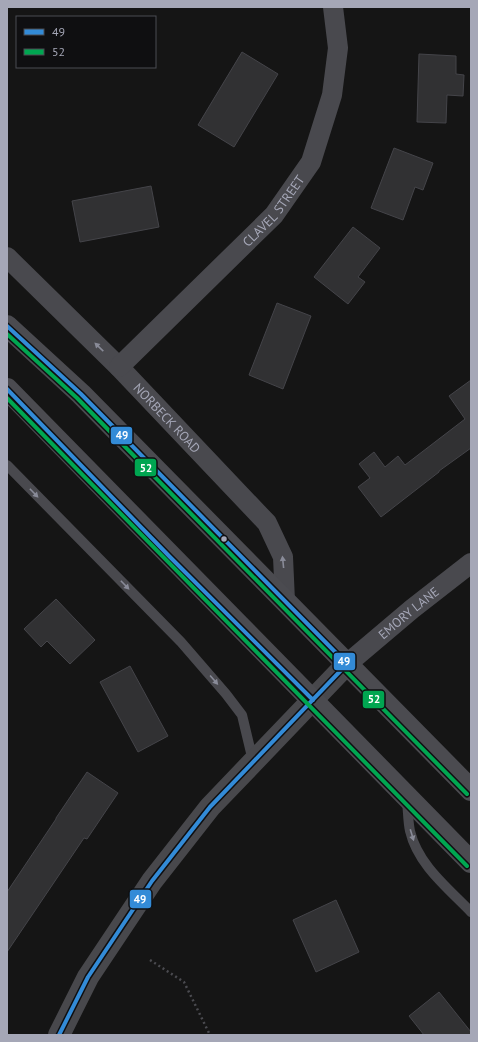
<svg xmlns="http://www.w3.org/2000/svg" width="478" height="1042" font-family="'PT Sans',sans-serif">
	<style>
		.building { fill: #313133; stroke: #444449 }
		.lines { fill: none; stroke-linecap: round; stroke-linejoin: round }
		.path { stroke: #4b4b50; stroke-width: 2.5; stroke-dasharray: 2 3; stroke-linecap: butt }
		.service { stroke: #49494e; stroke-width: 10 }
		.minor { stroke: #49494e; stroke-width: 20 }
		.secondary { stroke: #48484c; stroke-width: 22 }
		.primary { stroke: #4b4b50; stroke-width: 22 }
		.bus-1-casing { stroke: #0f0f11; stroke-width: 7 }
		.bus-2-casing { stroke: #0f0f11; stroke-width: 7 }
		.bus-1 { stroke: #338bd7; stroke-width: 4 }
		.bus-2 { stroke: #00a651; stroke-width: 4 }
		.oneway { fill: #898b98 }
		.bus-dot { fill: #a5a7b7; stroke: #0f0f11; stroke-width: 1.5 }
		.labels { text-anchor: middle; stroke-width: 4; stroke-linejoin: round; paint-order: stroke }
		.street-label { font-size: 13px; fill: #a5a7b7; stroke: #0f0f11 }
		.line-badge { stroke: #0f0f11; stroke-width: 1.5 }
		.badge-label { font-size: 11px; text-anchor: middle; font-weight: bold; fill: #fff }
	</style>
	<rect width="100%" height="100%" fill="#151515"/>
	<path class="building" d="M 242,52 L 278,74 L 234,147 L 198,125 Z
		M 419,54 L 456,56 L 456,74 L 464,75 L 463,96 L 447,95 L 446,123 L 417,122 Z
		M 394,148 L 433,163 L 423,190 L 415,187 L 403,220 L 371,208 Z
		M 151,186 L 159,227 L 80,242 L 72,201 Z
		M 353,227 L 380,248 L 358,277 L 365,282 L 348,304 L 314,277 Z
		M 277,303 L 311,316 L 283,389 L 249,375 Z
		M 471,380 L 471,448 L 439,471 L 439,472 L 381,517 L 358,487 L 370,478 L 359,464 L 374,452 L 385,467 L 398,456 L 405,465 L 465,419 L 449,396 Z
		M 56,599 L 95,640 L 70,664 L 47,641 L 41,647 L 24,629 Z
		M 130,666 L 168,736 L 138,752 L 100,682 Z
		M 87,772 L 118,793 L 87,839 L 84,838 L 7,952 L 7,892 L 56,819 L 56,818 Z
		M 336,900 L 359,952 L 316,972 L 293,920 Z
		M 439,992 L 471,1032 L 471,1035 L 424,1035 L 409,1016 Z"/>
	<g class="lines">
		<path class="path" d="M 150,960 L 184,982 L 210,1035"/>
		<path class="service" d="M 7,465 L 181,642 L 226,694 L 242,715 L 253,761
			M 407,800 C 408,810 408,822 410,831 C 418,865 448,888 471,912"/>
		<g class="minor">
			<path id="s1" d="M 7,257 L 119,367 L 267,523 L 283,557 L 285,601"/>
			<path id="s2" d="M 119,367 L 274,215 L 311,162 L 332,95 L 338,48 L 333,7"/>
			<path id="s3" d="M 347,664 L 412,609 L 471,563"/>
		</g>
		<path class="secondary" d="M 59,1035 L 88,977 L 152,881 L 210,807 L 347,664"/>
		<path class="primary" d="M 7,326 L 81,394 L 471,790
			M 7,389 C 161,547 317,704 471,862"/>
		<g class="bus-1-casing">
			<path id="bus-1" d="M 7,326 L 81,394 L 347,664 L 210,807 L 152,881 L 88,977 L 59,1035
				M 7,389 L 170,557 L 313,700"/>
		</g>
		<g class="bus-2-casing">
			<path id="bus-2" d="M 7,334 L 77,398 L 467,794
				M 7,398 L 467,866"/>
		</g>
		<use href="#bus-1" class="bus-1"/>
		<use href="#bus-2" class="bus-2"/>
	</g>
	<defs><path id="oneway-solid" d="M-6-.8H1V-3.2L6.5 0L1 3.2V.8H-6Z"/></defs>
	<g class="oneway">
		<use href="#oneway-solid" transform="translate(99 347) rotate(-136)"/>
		<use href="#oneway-solid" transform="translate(34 493) rotate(46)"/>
		<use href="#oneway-solid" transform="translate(283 562) rotate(-96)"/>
		<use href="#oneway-solid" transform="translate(125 585) rotate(46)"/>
		<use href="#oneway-solid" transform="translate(214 680) rotate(49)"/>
		<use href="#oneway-solid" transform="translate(412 835) rotate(73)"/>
	</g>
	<circle class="bus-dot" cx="224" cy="539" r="3.5"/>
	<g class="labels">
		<g class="street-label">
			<text dy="5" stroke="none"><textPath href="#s2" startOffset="220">CLAVEL STREET</textPath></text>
			<text dy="5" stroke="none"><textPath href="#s1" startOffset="227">NORBECK ROAD</textPath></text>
			<text dy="5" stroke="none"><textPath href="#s3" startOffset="80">EMORY LANE</textPath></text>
		</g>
	</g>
	<g class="line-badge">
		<rect x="110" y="426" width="23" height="19" rx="4" fill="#338bd7"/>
		<rect x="134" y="458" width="23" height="19" rx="4" fill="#00a651"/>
		<rect x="333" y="652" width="23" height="19" rx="4" fill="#338bd7"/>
		<rect x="362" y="690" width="23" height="19" rx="4" fill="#00a651"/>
		<rect x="129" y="889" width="23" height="20" rx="4" fill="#338bd7"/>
	</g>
	<g class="badge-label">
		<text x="122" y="439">49</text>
		<text x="146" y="472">52</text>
		<text x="344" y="665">49</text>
		<text x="374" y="703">52</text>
		<text x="140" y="903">49</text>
	</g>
	<rect width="478" height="1042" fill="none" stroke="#a5a7b7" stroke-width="16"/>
	<rect x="16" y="16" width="140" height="52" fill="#0f0f11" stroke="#4b4c53"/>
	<rect x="24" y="29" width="20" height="6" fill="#338bd7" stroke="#4b4c53"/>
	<text x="52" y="36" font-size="12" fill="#a5a7b7">49</text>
	<rect x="24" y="49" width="20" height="6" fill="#00a651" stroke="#4b4c53"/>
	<text x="52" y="56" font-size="12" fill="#a5a7b7">52</text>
</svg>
